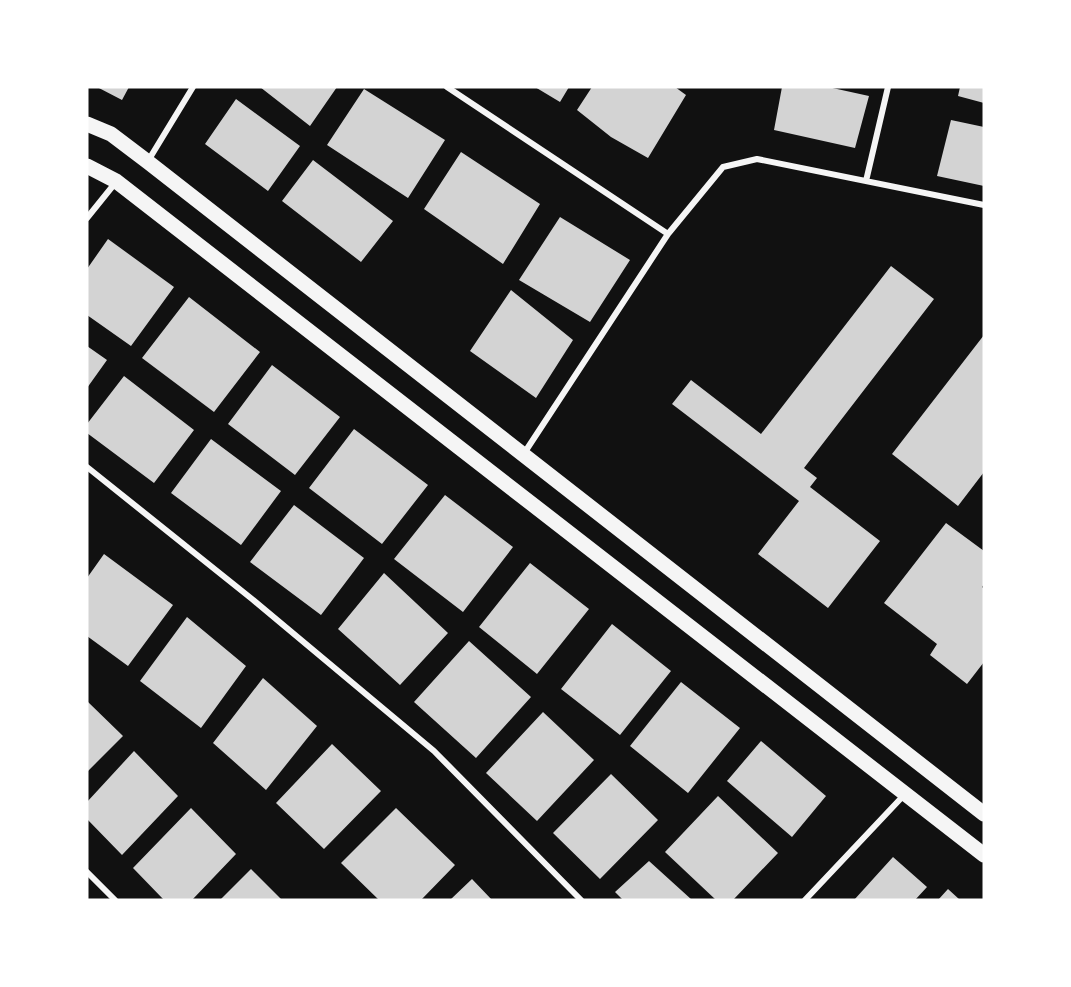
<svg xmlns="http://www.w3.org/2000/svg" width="1071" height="987" font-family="'Noto Sans',sans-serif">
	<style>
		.building { fill: #d3d3d3 }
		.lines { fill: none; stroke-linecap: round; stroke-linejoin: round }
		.minor { stroke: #f5f5f5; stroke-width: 6 }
		.primary { stroke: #f5f5f5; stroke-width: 15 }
	</style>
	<rect width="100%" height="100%" fill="#111"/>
	<path class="building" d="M 97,87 L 129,87 L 122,100 Z
		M 260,87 L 337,87 L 310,126 Z
		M 535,87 L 569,87 L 560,102 Z
		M 592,87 L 675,87 L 686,95 L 648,158 L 611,137 L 577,110 Z
		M 782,87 L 828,87 L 869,96 L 855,148 L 774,130 Z
		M 960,87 L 984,87 L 984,103 L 958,96 Z
		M 364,89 L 445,140 L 408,198 L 327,145 Z
		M 236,99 L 300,146 L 268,191 L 205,144 Z
		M 951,120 L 984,127 L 984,186 L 937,176 Z
		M 461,152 L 540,204 L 503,264 L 424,209 Z
		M 313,160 L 393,221 L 361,262 L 282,201 Z
		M 560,217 L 630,260 L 590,322 L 519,280 Z
		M 108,239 L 174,287 L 131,346 L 87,315 L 87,269 Z
		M 891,266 L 934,299 L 804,468 L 817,478 L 810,487 L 880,541 L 828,608 L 758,554 L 799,501 L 672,404 L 691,380 L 761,434 Z
		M 511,290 L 573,340 L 536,398 L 470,351 Z
		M 189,297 L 260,352 L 214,412 L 142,358 Z
		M 984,335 L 984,472 L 958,506 L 892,454 Z
		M 87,346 L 107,360 L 87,388 Z
		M 272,365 L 340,417 L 295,475 L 228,424 Z
		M 124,376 L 194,430 L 154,483 L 87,433 L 87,424 Z
		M 354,429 L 428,485 L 382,544 L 309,488 Z
		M 211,439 L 281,491 L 241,545 L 171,493 Z
		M 445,495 L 513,547 L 463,612 L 394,559 Z
		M 294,505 L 364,558 L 321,615 L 250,562 Z
		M 946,523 L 984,551 L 984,584 L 982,587 L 984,589 L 984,662 L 967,684 L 930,655 L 937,644 L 884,603 Z
		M 104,554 L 173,605 L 128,666 L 87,636 L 87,578 Z
		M 530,563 L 589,609 L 537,674 L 479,627 Z
		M 384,573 L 448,633 L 400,685 L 338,629 Z
		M 187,617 L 246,666 L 201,728 L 140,681 Z
		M 612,624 L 671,671 L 620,735 L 561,689 Z
		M 469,641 L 531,697 L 476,758 L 414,702 Z
		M 263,678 L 317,726 L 266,790 L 213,743 Z
		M 681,682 L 740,728 L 688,793 L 630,746 Z
		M 87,701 L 123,736 L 87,772 Z
		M 543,712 L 594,760 L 537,821 L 486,773 Z
		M 761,741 L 826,796 L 792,837 L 727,781 Z
		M 332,744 L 381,791 L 324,849 L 276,803 Z
		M 134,751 L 178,796 L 122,855 L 87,819 L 87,802 Z
		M 611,774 L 658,820 L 600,879 L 553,833 Z
		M 718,796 L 778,853 L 733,900 L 716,900 L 665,852 Z
		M 191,808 L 236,854 L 192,900 L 164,900 L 133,868 Z
		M 396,808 L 455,865 L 421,900 L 379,900 L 341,863 Z
		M 893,857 L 927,887 L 915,900 L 854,900 Z
		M 649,861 L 692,900 L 623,900 L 615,892 Z
		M 251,869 L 282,900 L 220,900 Z
		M 472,879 L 492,900 L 450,900 Z
		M 948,889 L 960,900 L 938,900 Z"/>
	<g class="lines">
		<path class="minor" d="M 447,87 L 668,234
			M 148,161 L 193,87
			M 866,181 L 888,87
			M 87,218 L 116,182
			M 523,455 L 668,234 L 723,167 L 757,159 L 984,205
			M 87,467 L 252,599 L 434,751 L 581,900
			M 87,872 L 115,900
			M 805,900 L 905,794"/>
		<path class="primary" d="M 87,124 L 111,134 L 148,162 L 984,814
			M 87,166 L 116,181 L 984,855"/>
	</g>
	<rect width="1071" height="987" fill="none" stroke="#ffffff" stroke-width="177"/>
</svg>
